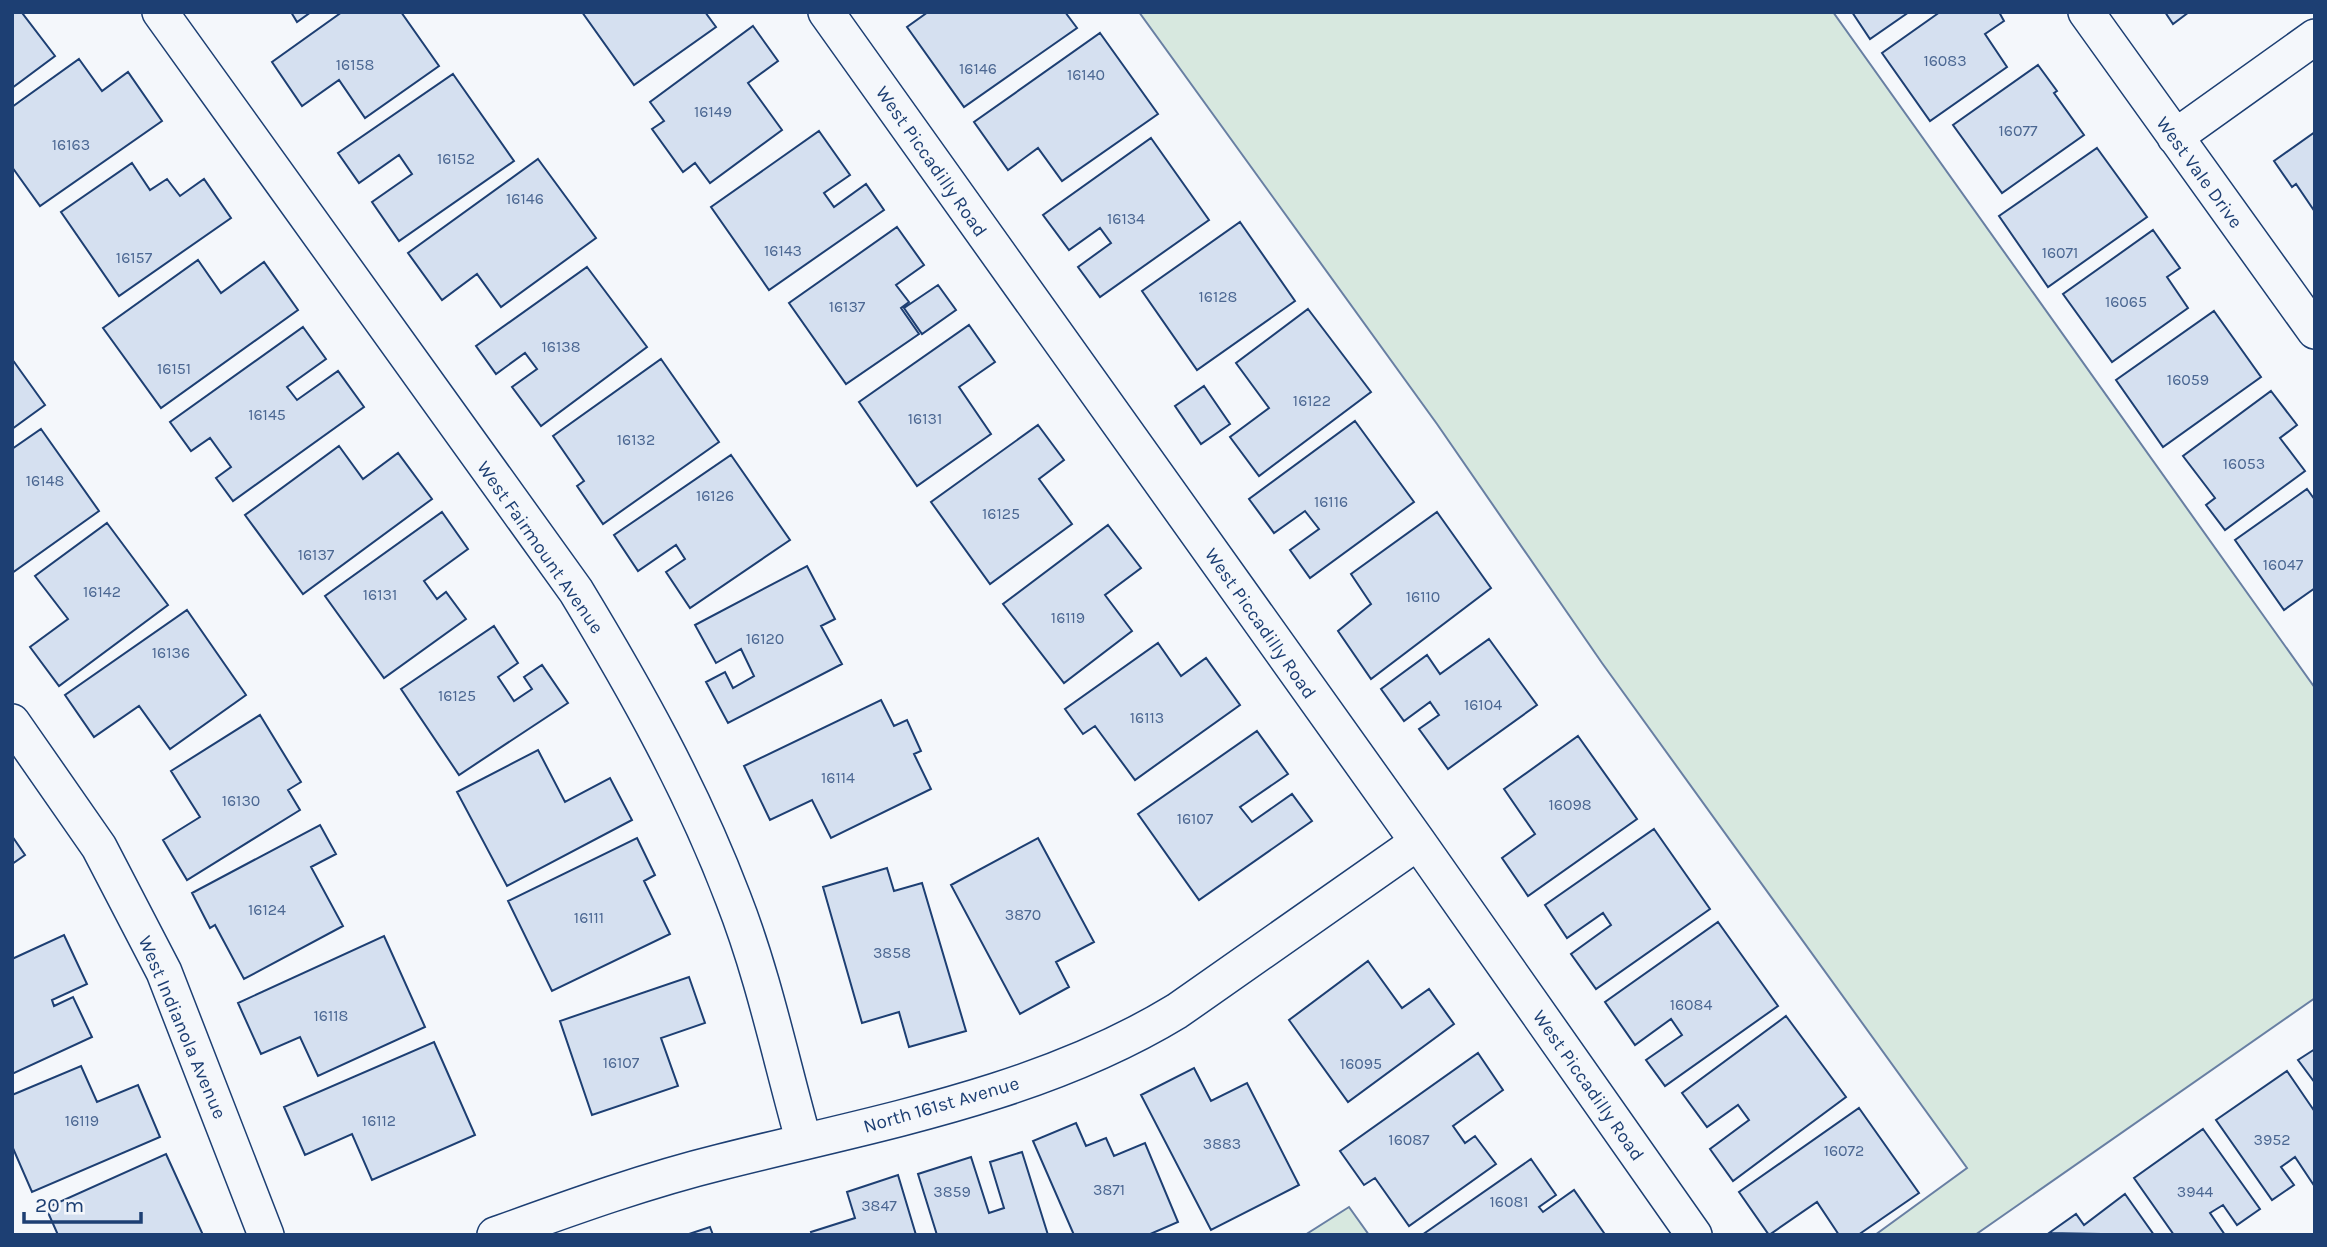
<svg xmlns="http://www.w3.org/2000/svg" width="2327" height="1247" font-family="Karla,sans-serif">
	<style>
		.green { fill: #d7e8df; stroke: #687fa3; stroke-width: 2 }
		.building { fill: #d5e0f0; stroke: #1d3f73; stroke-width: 2 }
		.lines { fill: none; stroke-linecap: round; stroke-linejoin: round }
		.minor-casing { stroke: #1d3f73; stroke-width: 38 }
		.minor { stroke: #f4f7fb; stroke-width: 35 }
		.labels { text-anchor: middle; stroke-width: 5; stroke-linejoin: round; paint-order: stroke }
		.number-label { font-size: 16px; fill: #4b6792 }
		.street-label { font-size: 19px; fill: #1d3f73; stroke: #f4f7fb }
	</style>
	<rect width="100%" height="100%" fill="#f4f7fb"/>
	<path class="green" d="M 1139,12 L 1833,12 L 2315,688 L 2315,998 L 1975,1235 L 1875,1235 L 1967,1168 L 1602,663 L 1437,424 Z
		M 1349,1207 L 1369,1235 L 1305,1235 Z"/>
	<path class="building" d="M 12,12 L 25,12 L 23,14 L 55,56 L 12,88 Z
		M 291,12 L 311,12 L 297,22 Z
		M 342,12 L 401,12 L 439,66 L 365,118 L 339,80 L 302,106 L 272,62 Z
		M 582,12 L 705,12 L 716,27 L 634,85 Z
		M 928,12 L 1065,12 L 1077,28 L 964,107 L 907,27 Z
		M 1852,12 L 1909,12 L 1870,39 Z
		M 1940,12 L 1999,12 L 2004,21 L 1985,34 L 2007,67 L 1930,121 L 1882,53 Z
		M 2165,12 L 2189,12 L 2173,24 Z
		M 753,26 L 778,61 L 748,83 L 782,130 L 710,183 L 695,163 L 683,172 L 652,129 L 664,121 L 650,102 Z
		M 1100,33 L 1158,114 L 1062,181 L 1038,148 L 1008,170 L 974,122 Z
		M 79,59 L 102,91 L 128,72 L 162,121 L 40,206 L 12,167 L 12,107 Z
		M 2038,65 L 2057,91 L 2054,93 L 2084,135 L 2002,193 L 1953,125 Z
		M 453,74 L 514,161 L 399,241 L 372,202 L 412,174 L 399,155 L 359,183 L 338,153 Z
		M 819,131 L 850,175 L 824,193 L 834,207 L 866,184 L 884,210 L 769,290 L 711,207 Z
		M 2315,132 L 2315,212 L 2296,184 L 2292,187 L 2274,161 Z
		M 1151,138 L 1209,220 L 1100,297 L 1078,267 L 1111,243 L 1100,228 L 1069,250 L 1043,215 Z
		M 2097,148 L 2147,217 L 2048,287 L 1999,216 Z
		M 538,159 L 596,238 L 501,307 L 477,274 L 442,300 L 408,253 Z
		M 132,163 L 150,190 L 167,179 L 180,196 L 204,179 L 231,218 L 119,296 L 61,212 Z
		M 1240,222 L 1295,301 L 1197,370 L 1142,291 Z
		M 897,227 L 924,265 L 896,285 L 909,302 L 901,308 L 919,334 L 846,384 L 789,303 Z
		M 2153,230 L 2180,268 L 2167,277 L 2188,308 L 2112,362 L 2063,294 Z
		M 198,260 L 221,293 L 264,262 L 298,310 L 161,408 L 103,328 Z
		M 587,267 L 647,347 L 541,426 L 512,387 L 537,369 L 525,353 L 496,374 L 476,346 Z
		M 938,285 L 956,310 L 922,334 L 904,308 Z
		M 1308,309 L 1371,392 L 1259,476 L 1230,437 L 1269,408 L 1236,363 Z
		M 2214,311 L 2261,377 L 2163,447 L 2116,380 Z
		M 969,325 L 995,362 L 959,387 L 991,434 L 917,486 L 859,402 Z
		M 303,327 L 326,359 L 287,387 L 297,400 L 338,371 L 364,407 L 233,501 L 216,478 L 231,467 L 210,438 L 191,451 L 170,422 Z
		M 12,359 L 45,405 L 12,429 Z
		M 661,359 L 719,442 L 603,524 L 577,486 L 584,481 L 553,436 Z
		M 1204,386 L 1230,424 L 1201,444 L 1175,406 Z
		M 2271,391 L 2297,425 L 2280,438 L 2305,471 L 2225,530 L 2206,505 L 2215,498 L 2183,456 Z
		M 1355,421 L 1414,502 L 1310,578 L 1290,550 L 1319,529 L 1305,511 L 1274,533 L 1249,499 Z
		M 1038,425 L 1064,460 L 1039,479 L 1072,524 L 990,584 L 931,502 Z
		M 41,429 L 99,511 L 12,573 L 12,449 Z
		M 339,446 L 363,479 L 398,453 L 432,499 L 303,594 L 245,515 Z
		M 731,455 L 790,540 L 690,608 L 666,572 L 685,559 L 676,545 L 638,571 L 614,535 Z
		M 2307,489 L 2315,500 L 2315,588 L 2284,610 L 2235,540 Z
		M 442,512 L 468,549 L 424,581 L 437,599 L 446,592 L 466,619 L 384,678 L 325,596 Z
		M 1437,512 L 1491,588 L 1371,679 L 1338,631 L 1371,604 L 1351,574 Z
		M 107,523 L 168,605 L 59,686 L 30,647 L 68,619 L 35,576 Z
		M 1108,525 L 1141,568 L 1105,595 L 1132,631 L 1064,683 L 1003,604 Z
		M 807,566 L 835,619 L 821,626 L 842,664 L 728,723 L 706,682 L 725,672 L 733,688 L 754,676 L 741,649 L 716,663 L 695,625 Z
		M 187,610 L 246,695 L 170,749 L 139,706 L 94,737 L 65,695 Z
		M 494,626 L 518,663 L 498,677 L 514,701 L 532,689 L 524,677 L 542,665 L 568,703 L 459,775 L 401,689 Z
		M 1489,639 L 1537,705 L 1448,769 L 1419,729 L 1439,715 L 1430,702 L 1404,721 L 1381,689 L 1427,655 L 1440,674 Z
		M 1158,643 L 1181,676 L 1206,658 L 1240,705 L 1135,780 L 1095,726 L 1083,734 L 1065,709 Z
		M 881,700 L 894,726 L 907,720 L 921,751 L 914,754 L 931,789 L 831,838 L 812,800 L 770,820 L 744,766 Z
		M 260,715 L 301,782 L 288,790 L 300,810 L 187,880 L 163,840 L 200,817 L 171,771 Z
		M 1257,731 L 1288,774 L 1240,807 L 1252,822 L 1292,794 L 1312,821 L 1199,900 L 1138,814 Z
		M 1578,736 L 1637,819 L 1528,896 L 1502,858 L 1535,834 L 1504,789 Z
		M 538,750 L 565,802 L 610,778 L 632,820 L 507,886 L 457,792 Z
		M 320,825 L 336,854 L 311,867 L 343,926 L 244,979 L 215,925 L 210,928 L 192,893 Z
		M 1654,829 L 1710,909 L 1596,989 L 1571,954 L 1611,925 L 1603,913 L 1567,938 L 1545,905 Z
		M 12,836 L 25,855 L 12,864 Z
		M 637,838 L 655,875 L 644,881 L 670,934 L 552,991 L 508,901 Z
		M 1038,838 L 1094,942 L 1056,962 L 1069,987 L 1020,1014 L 951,885 Z
		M 887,868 L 894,891 L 922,883 L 966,1031 L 909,1047 L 899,1012 L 862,1023 L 823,887 Z
		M 1718,922 L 1778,1006 L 1665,1086 L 1646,1060 L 1682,1035 L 1671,1019 L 1635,1045 L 1605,1002 Z
		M 64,935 L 87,984 L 52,1000 L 54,1006 L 73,997 L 92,1037 L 12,1074 L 12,959 Z
		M 384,936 L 425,1027 L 318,1076 L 300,1037 L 261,1054 L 238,1003 Z
		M 1368,961 L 1402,1008 L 1429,989 L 1454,1024 L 1348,1102 L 1289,1020 Z
		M 689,977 L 705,1023 L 661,1038 L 678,1086 L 592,1115 L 560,1021 Z
		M 1786,1016 L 1846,1097 L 1733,1181 L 1710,1149 L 1749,1120 L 1738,1105 L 1707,1127 L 1682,1093 Z
		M 434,1042 L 475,1135 L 372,1180 L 352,1134 L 305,1155 L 284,1107 Z
		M 2315,1049 L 2315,1083 L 2298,1060 Z
		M 1478,1053 L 1503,1090 L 1453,1126 L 1465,1143 L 1475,1136 L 1496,1164 L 1409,1226 L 1375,1178 L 1364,1185 L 1340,1151 Z
		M 81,1066 L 97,1102 L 138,1085 L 160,1137 L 32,1192 L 12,1146 L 12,1095 Z
		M 1194,1068 L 1211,1101 L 1247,1083 L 1299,1185 L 1211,1230 L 1141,1095 Z
		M 2287,1071 L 2315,1112 L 2315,1187 L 2295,1157 L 2281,1167 L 2294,1185 L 2272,1200 L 2216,1120 Z
		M 1859,1108 L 1919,1193 L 1858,1235 L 1839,1235 L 1817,1202 L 1769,1235 L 1739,1192 Z
		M 1076,1123 L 1086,1146 L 1106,1138 L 1114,1156 L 1145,1143 L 1178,1222 L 1148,1235 L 1074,1235 L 1033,1141 Z
		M 2203,1129 L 2260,1209 L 2237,1225 L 2223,1205 L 2210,1213 L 2225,1235 L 2174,1235 L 2134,1178 Z
		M 1022,1152 L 1048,1235 L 937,1235 L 918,1174 L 971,1157 L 989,1213 L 1004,1208 L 990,1162 Z
		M 166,1154 L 203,1235 L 58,1235 L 46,1208 Z
		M 1531,1159 L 1556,1195 L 1539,1207 L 1543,1212 L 1574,1190 L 1604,1233 L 1601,1235 L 1422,1235 Z
		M 898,1175 L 916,1235 L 812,1235 L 811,1232 L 855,1218 L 847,1192 Z
		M 2125,1194 L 2154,1235 L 2049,1233 L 2076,1214 L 2084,1225 Z
		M 710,1227 L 713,1235 L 686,1235 Z"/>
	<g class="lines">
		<g class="minor-casing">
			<path id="minor" d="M 160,12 L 576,591 C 636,690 692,790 733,898 C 764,977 781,1061 804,1142
				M 826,12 L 1418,842 L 1694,1235
				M 2086,12 L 2315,331
				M 2175,137 L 2315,37
				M 12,722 L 99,847 L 164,972 L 266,1235
				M 495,1235 C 570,1208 644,1181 721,1162 C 875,1123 1039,1095 1177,1011 L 1418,842"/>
		</g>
		<use href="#minor" class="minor"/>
	</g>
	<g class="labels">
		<g class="number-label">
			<text x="1945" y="66">16083</text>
			<text x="355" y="70">16158</text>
			<text x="978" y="74">16146</text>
			<text x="1086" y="80">16140</text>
			<text x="713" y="117">16149</text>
			<text x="2018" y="136">16077</text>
			<text x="71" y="150">16163</text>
			<text x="456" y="164">16152</text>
			<text x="525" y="204">16146</text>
			<text x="1126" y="224">16134</text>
			<text x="783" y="256">16143</text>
			<text x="2060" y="258">16071</text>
			<text x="134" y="263">16157</text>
			<text x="1218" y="302">16128</text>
			<text x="2126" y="307">16065</text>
			<text x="847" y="312">16137</text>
			<text x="561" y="352">16138</text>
			<text x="174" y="374">16151</text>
			<text x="2188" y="385">16059</text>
			<text x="1312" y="406">16122</text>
			<text x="267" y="420">16145</text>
			<text x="925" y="424">16131</text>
			<text x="636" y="445">16132</text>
			<text x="2244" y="469">16053</text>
			<text x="45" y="486">16148</text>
			<text x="715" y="501">16126</text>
			<text x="1331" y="507">16116</text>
			<text x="1001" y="519">16125</text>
			<text x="316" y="560">16137</text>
			<text x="2283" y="570">16047</text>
			<text x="102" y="597">16142</text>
			<text x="380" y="600">16131</text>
			<text x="1423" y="602">16110</text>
			<text x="1068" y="623">16119</text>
			<text x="765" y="644">16120</text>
			<text x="171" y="658">16136</text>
			<text x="457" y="701">16125</text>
			<text x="1483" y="710">16104</text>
			<text x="1147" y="723">16113</text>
			<text x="838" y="783">16114</text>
			<text x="241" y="806">16130</text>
			<text x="1570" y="810">16098</text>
			<text x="1195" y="824">16107</text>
			<text x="267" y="915">16124</text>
			<text x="1023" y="920">3870</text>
			<text x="589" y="923">16111</text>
			<text x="892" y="958">3858</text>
			<text x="1691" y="1010">16084</text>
			<text x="331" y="1021">16118</text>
			<text x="621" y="1068">16107</text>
			<text x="1361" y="1069">16095</text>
			<text x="82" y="1126">16119</text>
			<text x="379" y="1126">16112</text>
			<text x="1409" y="1145">16087</text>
			<text x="2272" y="1145">3952</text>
			<text x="1222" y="1149">3883</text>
			<text x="1844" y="1156">16072</text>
			<text x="1109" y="1195">3871</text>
			<text x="952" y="1197">3859</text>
			<text x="2195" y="1197">3944</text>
			<text x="1509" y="1207">16081</text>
			<text x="879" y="1211">3847</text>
		</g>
		<g class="street-label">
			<text transform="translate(932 161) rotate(55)" y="7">West Piccadilly Road</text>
			<text transform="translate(2200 172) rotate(54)" y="7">West Vale Drive</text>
			<text transform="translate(541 547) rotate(55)" y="7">West Fairmount Avenue</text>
			<text transform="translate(1261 623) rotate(55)" y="7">West Piccadilly Road</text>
			<text transform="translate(183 1027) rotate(67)" y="7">West Indianola Avenue</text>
			<text transform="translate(1589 1085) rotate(55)" y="7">West Piccadilly Road</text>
			<text transform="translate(941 1104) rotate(-16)" y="7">North 161st Avenue</text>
		</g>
	</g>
	<rect width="2327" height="1247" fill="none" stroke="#1d3f73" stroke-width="28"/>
	<path d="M24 1212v10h117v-10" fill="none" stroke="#1d3f73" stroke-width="3.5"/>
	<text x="35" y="1212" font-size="21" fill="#1d3f73" stroke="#f4f7fb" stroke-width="5" paint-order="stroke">20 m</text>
</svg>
